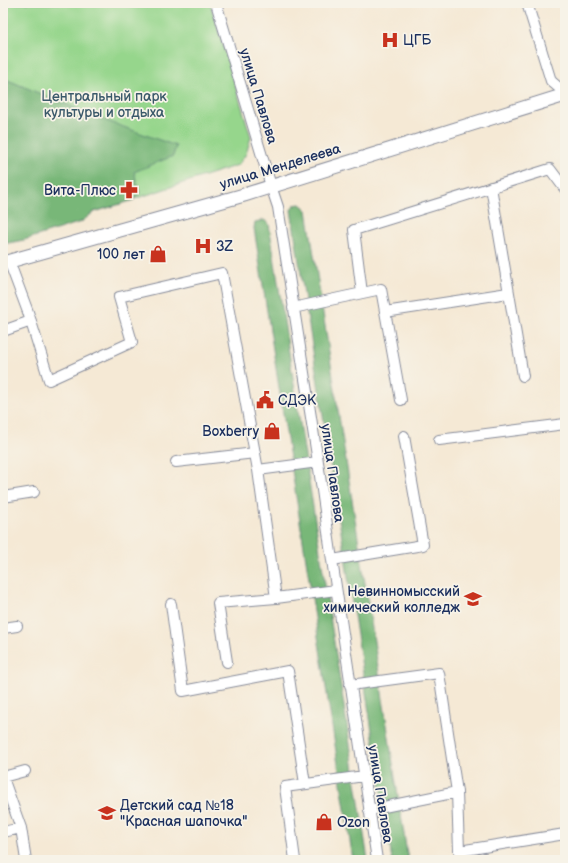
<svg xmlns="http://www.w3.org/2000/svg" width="568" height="863" font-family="'Balsamiq Sans',sans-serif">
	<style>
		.green { fill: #96d68c; stroke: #588275 }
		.forest { fill: #78b778; stroke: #4a736b }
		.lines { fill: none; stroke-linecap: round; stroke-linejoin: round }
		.minor-casing { stroke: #888c9a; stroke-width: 12 }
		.major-casing { stroke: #888c9a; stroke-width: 15 }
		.minor { stroke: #fff; stroke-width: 10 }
		.major { stroke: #fff; stroke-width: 13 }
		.labels { text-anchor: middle; stroke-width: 3.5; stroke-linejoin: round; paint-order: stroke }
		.poi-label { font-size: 14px; fill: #1b2f5e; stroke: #f7f3e8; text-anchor: start }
		.park-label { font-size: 14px; fill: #3a596a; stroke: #f7f3e8 }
		.street-label { font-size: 14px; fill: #1b2f5e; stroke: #f7f3e8 }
	</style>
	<rect width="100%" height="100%" fill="#f7f3e8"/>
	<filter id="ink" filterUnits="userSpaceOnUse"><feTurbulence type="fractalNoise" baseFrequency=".025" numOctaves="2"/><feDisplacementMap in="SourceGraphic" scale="8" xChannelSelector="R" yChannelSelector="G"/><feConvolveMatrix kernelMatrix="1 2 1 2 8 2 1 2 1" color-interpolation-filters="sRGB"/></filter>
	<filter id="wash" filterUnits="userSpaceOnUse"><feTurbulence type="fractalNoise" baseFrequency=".012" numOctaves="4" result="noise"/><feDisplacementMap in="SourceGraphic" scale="16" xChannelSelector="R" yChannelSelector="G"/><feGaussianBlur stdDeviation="0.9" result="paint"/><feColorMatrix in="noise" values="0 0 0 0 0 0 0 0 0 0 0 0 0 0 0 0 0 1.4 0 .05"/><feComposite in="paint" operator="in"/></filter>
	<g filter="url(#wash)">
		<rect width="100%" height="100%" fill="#f5e9d5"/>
		<path class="green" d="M 3,3 L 210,3 L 251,137 L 246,154 L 238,165 L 3,242 Z"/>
		<path class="forest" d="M 3,78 L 96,117 L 176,146 L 173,156 L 134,172 L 140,193 L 134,200 L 94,212 L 81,222 L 24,240 L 3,244 Z
			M 300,204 L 307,210 L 408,860 L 392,860 L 291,210 L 294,205 Z
			M 264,220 L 269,224 L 368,860 L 353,860 L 254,228 L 255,222 Z"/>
	</g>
	<g filter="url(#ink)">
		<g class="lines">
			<g class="minor-casing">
				<path id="minor" d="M 216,3 L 271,186 L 278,207 L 318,462 L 332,560 L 377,860
					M 527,3 L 551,81 L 565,93
					M 491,187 L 523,376
					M 9,261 L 28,312 L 49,380 L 132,342 L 119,297 L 222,273 L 258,470
					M 362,293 L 354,230 L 550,169 L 565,189
					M 293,308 L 381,289 L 401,400
					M 385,312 L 508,293
					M 3,331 L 31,321
					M 439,440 L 565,424
					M 176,462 L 255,453
					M 3,497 L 34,492
					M 332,560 L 423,545 L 404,436
					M 276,598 L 258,470 L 318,462
					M 171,604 L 183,691 L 288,671 L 305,784
					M 3,628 L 17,626
					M 227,662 L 218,603 L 276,598 L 336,590
					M 350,685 L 439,673 L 457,792 L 369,810
					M 3,777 L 25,771
					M 3,778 L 21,828
					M 457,792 L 459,851 L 565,834
					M 3,832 L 21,828 L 26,860
					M 295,860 L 285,787 L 364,776"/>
			</g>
			<g class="major-casing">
				<path id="major" d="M 3,263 L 244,195 L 565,95"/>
			</g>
			<use href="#minor" class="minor"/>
			<use href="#major" class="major"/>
		</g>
	</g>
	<defs>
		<g id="hospital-bare" transform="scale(1.38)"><path d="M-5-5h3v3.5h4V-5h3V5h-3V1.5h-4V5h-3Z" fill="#c8321e" stroke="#f7f3e8" stroke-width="2.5" paint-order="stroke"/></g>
		<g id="pharmacy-bare" transform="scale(1.38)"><path d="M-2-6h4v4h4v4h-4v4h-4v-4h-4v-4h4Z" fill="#c8321e" stroke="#f7f3e8" stroke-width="2.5" paint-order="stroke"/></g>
		<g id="shop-bare" transform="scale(1.38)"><path d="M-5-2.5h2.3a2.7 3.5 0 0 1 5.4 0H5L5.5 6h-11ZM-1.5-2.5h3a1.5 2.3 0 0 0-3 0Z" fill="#c8321e" stroke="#f7f3e8" stroke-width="2.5" paint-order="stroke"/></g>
		<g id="civic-bare" transform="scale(1.38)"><path d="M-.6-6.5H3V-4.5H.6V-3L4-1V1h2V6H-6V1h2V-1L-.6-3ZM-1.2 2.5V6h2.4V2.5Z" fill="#c8321e" stroke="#f7f3e8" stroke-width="2.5" paint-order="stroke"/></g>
		<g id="school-bare" transform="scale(1.38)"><path d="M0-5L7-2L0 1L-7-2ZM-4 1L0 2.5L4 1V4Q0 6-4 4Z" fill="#c8321e" stroke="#f7f3e8" stroke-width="2.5" paint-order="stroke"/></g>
	</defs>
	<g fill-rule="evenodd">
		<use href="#hospital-bare" x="390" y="40"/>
		<use href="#pharmacy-bare" x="129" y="190"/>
		<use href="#hospital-bare" x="203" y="246"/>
		<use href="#shop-bare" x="158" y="254"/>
		<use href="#civic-bare" x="265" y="400"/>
		<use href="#shop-bare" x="272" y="431"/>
		<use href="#school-bare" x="473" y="599"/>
		<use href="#school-bare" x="107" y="813"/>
		<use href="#shop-bare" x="324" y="822"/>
	</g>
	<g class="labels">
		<g class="poi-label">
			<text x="403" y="45">ЦГБ</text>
			<text x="116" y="195" text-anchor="end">Вита-Плюс</text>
			<text x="216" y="251">3Z</text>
			<text x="145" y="259" text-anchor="end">100 лет</text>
			<text x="278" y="405">СДЭК</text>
			<text x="259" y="436" text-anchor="end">Boxberry</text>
			<text x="460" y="596" text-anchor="end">Невинномысский<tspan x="460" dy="16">химический колледж</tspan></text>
			<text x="120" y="810">Детский сад №18<tspan x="120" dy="16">"Красная шапочка"</tspan></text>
			<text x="337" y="827">Ozon</text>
		</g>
		<g class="park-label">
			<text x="104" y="101">Центральный парк<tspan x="104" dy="16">культуры и отдыха</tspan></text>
		</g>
		<g class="street-label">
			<text transform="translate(259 96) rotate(73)" y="5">улица Павлова</text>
			<text transform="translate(280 166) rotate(-17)" y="5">улица Менделеева</text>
			<text transform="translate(333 473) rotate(82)" y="5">улица Павлова</text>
			<text transform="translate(381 794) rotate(81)" y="5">улица Павлова</text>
		</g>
	</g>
	<rect width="568" height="863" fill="none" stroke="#f7f3e8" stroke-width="16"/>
</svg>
